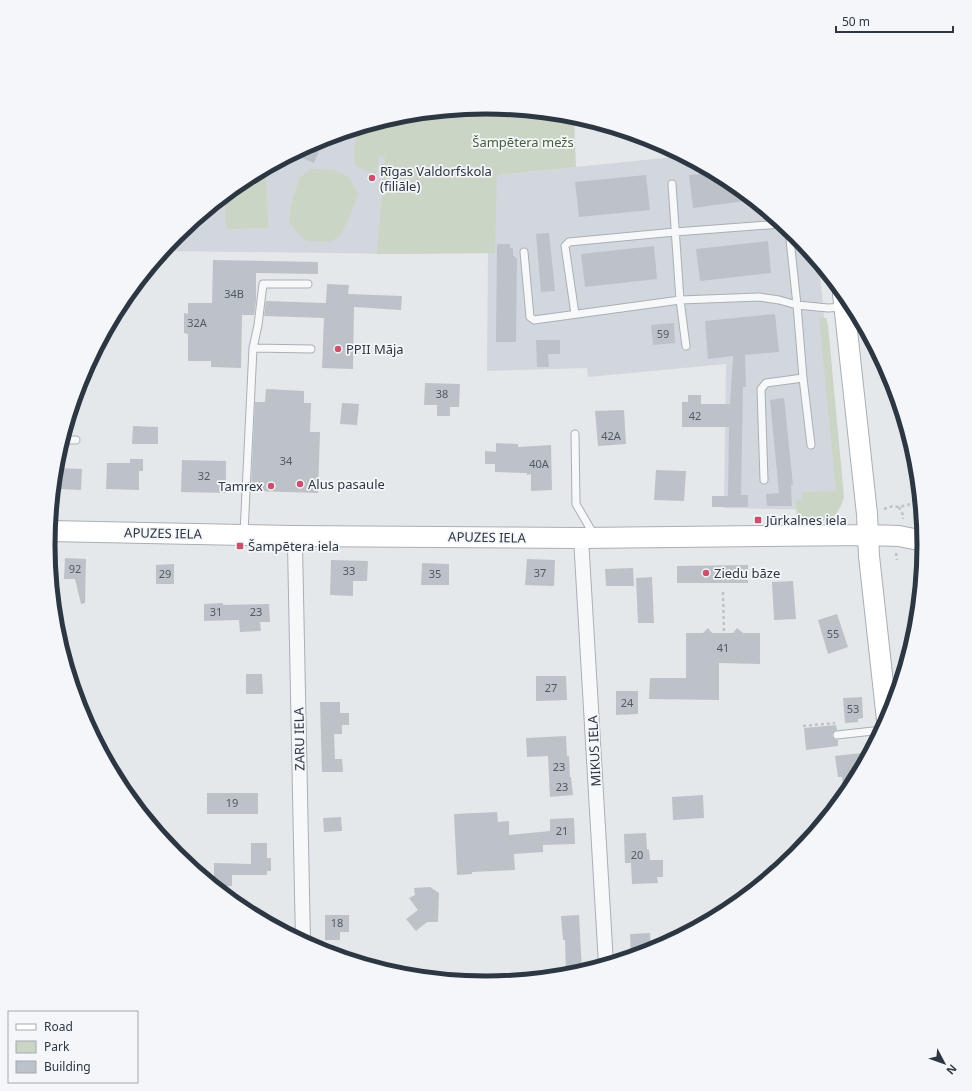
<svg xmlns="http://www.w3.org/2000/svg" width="972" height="1091" font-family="'Noto Sans',sans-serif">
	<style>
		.built { fill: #d2d7dd }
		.green { fill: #cbd5c6 }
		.building { fill: #bcc2c8 }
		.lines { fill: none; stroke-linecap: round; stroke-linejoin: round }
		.lane-casing { stroke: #a9afb5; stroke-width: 9 }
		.street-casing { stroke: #a9afb5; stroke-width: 16 }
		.secondary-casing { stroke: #a9afb5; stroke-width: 22 }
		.path { stroke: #bec2c7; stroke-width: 2.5; stroke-dasharray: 3 3; stroke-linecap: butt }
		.lane { stroke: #f7f8fa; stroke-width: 7 }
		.street { stroke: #f7f8fa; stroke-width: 14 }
		.secondary { stroke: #fff; stroke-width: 20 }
		.poi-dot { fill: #ca506e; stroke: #f4f6f9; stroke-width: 1.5 }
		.labels { text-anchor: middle; stroke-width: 3.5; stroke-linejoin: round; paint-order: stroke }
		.number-label { font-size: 11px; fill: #505a64 }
		.park-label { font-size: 13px; fill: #455f3a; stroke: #f4f6f9 }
		.poi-label { font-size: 13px; fill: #2c3743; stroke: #f4f6f9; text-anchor: start }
		.street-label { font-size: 13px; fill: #2c3743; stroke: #f4f6f9 }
		.rim { fill: none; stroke: #2c3743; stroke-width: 5 }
	</style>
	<rect width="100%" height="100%" fill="#e4e8eb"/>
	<path class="built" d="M 486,108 L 497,175 L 683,156 L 730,181 L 796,236 L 819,264 L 841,491 L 830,510 L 724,508 L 726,364 L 588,377 L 587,368 L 487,371 L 488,253 L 406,254 L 164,251 L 176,236 L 243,181 L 319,141 L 401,116 Z"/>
	<path class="green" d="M 486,108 L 574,117 L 576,167 L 497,175 L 495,253 L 377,254 L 385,156 L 379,157 L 376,175 L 354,165 L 355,146 L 360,128 L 401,116 Z
		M 266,169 L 268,228 L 226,229 L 225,196 L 243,181 Z
		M 310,169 L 334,170 L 349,177 L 358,194 L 348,220 L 339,237 L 329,242 L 307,241 L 300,236 L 289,222 L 291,205 L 299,179 Z
		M 819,317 L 826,318 L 828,325 L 844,497 C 836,525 822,522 797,520 L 796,500 L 802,499 L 802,492 L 836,491 Z"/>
	<path class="building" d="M 324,139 L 314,163 L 293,154 L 319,141 Z
		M 713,173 L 730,181 L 752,200 L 693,208 L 689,175 Z
		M 646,175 L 650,210 L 579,217 L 575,182 Z
		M 549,233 L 555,291 L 541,292 L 536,234 Z
		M 768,241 L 771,273 L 700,281 L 696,249 Z
		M 497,244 L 510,244 L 510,248 L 513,248 L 513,255 L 517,259 L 516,342 L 496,342 Z
		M 654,246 L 657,279 L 585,287 L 581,254 Z
		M 213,260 L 318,262 L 318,274 L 256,273 L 256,301 L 254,315 L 242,315 L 241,368 L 211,367 L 211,361 L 188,361 L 188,334 L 184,333 L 184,313 L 188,314 L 188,303 L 212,303 Z
		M 327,284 L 349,285 L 348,294 L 402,296 L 401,310 L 354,307 L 353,369 L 322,368 L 324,318 L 264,316 L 266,301 L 326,303 Z
		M 775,314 L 779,352 L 745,355 L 746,387 L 743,387 L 741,495 L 748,495 L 748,507 L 712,507 L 712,496 L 728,496 L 729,427 L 682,427 L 682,402 L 688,402 L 688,395 L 701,395 L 701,404 L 730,404 L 733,356 L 708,359 L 705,321 Z
		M 674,323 L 675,343 L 653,345 L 651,325 Z
		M 536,340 L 560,340 L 560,354 L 548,354 L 549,367 L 537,367 Z
		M 425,383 L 460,384 L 459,407 L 450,407 L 450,416 L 437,416 L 437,405 L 424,405 Z
		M 266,389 L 304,391 L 304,403 L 311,403 L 310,432 L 320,432 L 318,493 L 251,491 L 255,402 L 265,402 Z
		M 784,398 L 793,485 L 791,485 L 792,506 L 767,506 L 766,494 L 779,493 L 770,400 Z
		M 342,403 L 359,404 L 357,425 L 340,424 Z
		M 624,410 L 626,444 L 598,446 L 595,411 Z
		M 133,426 L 158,427 L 158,444 L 132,444 Z
		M 496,443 L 518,444 L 518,447 L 551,445 L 552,490 L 531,491 L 531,474 L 527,475 L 527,473 L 495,472 L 495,464 L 485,464 L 485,451 L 496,452 Z
		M 130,459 L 143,459 L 143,471 L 139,471 L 139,490 L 106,489 L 107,463 L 130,463 Z
		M 182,460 L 226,461 L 226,493 L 181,492 Z
		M 58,468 L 82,469 L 81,490 L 58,489 Z
		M 656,470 L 686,471 L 684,501 L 654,500 Z
		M 65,558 L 86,559 L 85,603 L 81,604 L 75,579 L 64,579 Z
		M 527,559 L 555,560 L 554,586 L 525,585 Z
		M 331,560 L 368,561 L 367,581 L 353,581 L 353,596 L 330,595 Z
		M 422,563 L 449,564 L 449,585 L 421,585 Z
		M 174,564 L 174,584 L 156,584 L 156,565 Z
		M 748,565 L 748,583 L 677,583 L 677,566 Z
		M 633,568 L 634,586 L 606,586 L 605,569 Z
		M 652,577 L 654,623 L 638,623 L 636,578 Z
		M 793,581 L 796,619 L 774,620 L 772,582 Z
		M 223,603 L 223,605 L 269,604 L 270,622 L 260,622 L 261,631 L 240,632 L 239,620 L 204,621 L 204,604 Z
		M 837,614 L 848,647 L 828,654 L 818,620 Z
		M 708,628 L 712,633 L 733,633 L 737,628 L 743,633 L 760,633 L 760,664 L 719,663 L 719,700 L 649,699 L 650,678 L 686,678 L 686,633 L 703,633 Z
		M 246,674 L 262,674 L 263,694 L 246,694 Z
		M 536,676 L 566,676 L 567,700 L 536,701 Z
		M 616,691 L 638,691 L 638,714 L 616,715 Z
		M 862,697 L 863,718 L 858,719 L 858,722 L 845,723 L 843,698 Z
		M 320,702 L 340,702 L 340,713 L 349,713 L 349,725 L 342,725 L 342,734 L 334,734 L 335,759 L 342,759 L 343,772 L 322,772 Z
		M 836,725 L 837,730 L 833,733 L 832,736 L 835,739 L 838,740 L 838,746 L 806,750 L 804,728 Z
		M 566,736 L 567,756 L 569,756 L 570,777 L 571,777 L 573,795 L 550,797 L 548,756 L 527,757 L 526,738 Z
		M 862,753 L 863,765 L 850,789 L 844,796 L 842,777 L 838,777 L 835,756 Z
		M 207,793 L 258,793 L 258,814 L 207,814 Z
		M 703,795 L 704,818 L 673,820 L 672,797 Z
		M 497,812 L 498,822 L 509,821 L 509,835 L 550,831 L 550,819 L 574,818 L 575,844 L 543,845 L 543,852 L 514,854 L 515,870 L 472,872 L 472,874 L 457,875 L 454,814 Z
		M 341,817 L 342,831 L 324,832 L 323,818 Z
		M 646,833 L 647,849 L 649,850 L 650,860 L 663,860 L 663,877 L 657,877 L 658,883 L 632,884 L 631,863 L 625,863 L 624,834 Z
		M 251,843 L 267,843 L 267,858 L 271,858 L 271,871 L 267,871 L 267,875 L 232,875 L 232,886 L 214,886 L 214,863 L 251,864 Z
		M 430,887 L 439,893 L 438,922 L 427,922 L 416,931 L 406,919 L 418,910 L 409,898 L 415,895 L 414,888 Z
		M 325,915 L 349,915 L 349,932 L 340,932 L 340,940 L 325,940 Z
		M 579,915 L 582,972 L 566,976 L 565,940 L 563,940 L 561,916 Z
		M 650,933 L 651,951 L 631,957 L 630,934 Z"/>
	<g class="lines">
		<g class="lane-casing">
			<path id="lane" d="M 672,184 L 680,300 L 686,346
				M 789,230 L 797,305 L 828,308 L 844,307
				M 524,252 L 530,317 L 534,320 L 680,300 L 759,297 L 779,300 L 797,305 L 803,378 L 811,445
				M 308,284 L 263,284 L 258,325 L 253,348 L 311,349
				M 575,314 L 565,246 L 569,242 L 675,232 L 782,224
				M 575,434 L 576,504 L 594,535
				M 62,440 L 76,440
				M 764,480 L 761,389 L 766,383 L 803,378
				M 244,533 L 253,348
				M 837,735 L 882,730"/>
		</g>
		<g class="street-casing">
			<path id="street" d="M 293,536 L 295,545 L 303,942
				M 581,538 L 606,964"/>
		</g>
		<g class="secondary-casing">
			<path id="secondary" d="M 843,294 L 867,514 L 869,556 L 887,720
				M 49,531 L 293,536 L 581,538 L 868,535 L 899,536 L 924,541"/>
		</g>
		<path class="path" d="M 899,507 L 903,515 L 903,519
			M 884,509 L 893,506 L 899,507 L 908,505 L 919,497
			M 896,553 L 897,560
			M 723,592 L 724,633
			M 803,726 L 835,723"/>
		<use href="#lane" class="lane"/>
		<use href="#street" class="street"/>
		<use href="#secondary" class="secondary"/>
	</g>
	<g class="poi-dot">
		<circle cx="372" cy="178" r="4"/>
		<circle cx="338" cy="349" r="4"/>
		<circle cx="300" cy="484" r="4"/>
		<circle cx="271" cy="486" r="4"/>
		<rect x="754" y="516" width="8" height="8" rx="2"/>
		<rect x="236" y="542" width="8" height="8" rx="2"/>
		<circle cx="706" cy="573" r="4"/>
	</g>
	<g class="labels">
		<g class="number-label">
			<text x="234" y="298">34B</text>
			<text x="197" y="327">32A</text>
			<text x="663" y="338">59</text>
			<text x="442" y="398">38</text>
			<text x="695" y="420">42</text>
			<text x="611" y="440">42A</text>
			<text x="286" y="465">34</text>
			<text x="539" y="468">40A</text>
			<text x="204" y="480">32</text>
			<text x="75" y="573">92</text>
			<text x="349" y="575">33</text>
			<text x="540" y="577">37</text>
			<text x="165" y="578">29</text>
			<text x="435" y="578">35</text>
			<text x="216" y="616">31</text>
			<text x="256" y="616">23</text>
			<text x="833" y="638">55</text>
			<text x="723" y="652">41</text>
			<text x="551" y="692">27</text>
			<text x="627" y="707">24</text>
			<text x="853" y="713">53</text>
			<text x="559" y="771">23</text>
			<text x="562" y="791">23</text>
			<text x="232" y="807">19</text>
			<text x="562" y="835">21</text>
			<text x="637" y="859">20</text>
			<text x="337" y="927">18</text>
		</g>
		<g class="park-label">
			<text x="523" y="147">Šampētera mežs</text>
		</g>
		<g class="poi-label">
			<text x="380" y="176">Rīgas Valdorfskola<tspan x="380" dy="15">(filiāle)</tspan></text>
			<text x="346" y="354">PPII Māja</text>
			<text x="308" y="489">Alus pasaule</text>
			<text x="263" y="491" text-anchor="end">Tamrex</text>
			<text x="766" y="525">Jūrkalnes iela</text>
			<text x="248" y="551">Šampētera iela</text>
			<text x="714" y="578">Ziedu bāze</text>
		</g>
		<g class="street-label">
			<text transform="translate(163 533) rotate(1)" y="5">APUZES IELA</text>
			<text transform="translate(487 537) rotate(1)" y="5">APUZES IELA</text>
			<text transform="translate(299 739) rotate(-91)" y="5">ZARU IELA</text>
			<text transform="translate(594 751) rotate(-93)" y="5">MIKUS IELA</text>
		</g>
	</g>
	<path d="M0 0H972V1091H0ZM55 545a431 431 0 1 1 862 0a431 431 0 1 1-862 0Z" fill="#f4f6f9" fill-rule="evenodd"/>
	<path class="rim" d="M55 545a431 431 0 1 1 862 0a431 431 0 1 1-862 0Z"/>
	<rect x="8" y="1011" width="130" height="72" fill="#f4f6f9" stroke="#a4aab0"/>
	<rect x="16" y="1024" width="20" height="6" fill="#ffffff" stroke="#a4aab0"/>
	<text x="44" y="1031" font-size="12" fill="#2c3743">Road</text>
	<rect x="16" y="1041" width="20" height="12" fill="#cbd5c6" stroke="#a4aab0"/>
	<text x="44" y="1051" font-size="12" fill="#2c3743">Park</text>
	<rect x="16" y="1061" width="20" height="12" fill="#bcc2c8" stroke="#a4aab0"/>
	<text x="44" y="1071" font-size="12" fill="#2c3743">Building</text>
	<g transform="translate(944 1063) rotate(131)" stroke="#f4f6f9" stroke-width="3" paint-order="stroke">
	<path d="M0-3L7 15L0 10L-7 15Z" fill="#2c3743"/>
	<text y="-6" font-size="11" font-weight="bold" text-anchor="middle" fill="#2c3743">N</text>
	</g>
	<path d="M836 26v6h117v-6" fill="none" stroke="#2c3743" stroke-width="2"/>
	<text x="842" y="26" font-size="12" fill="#2c3743" stroke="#f4f6f9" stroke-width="3" paint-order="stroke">50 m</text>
</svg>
